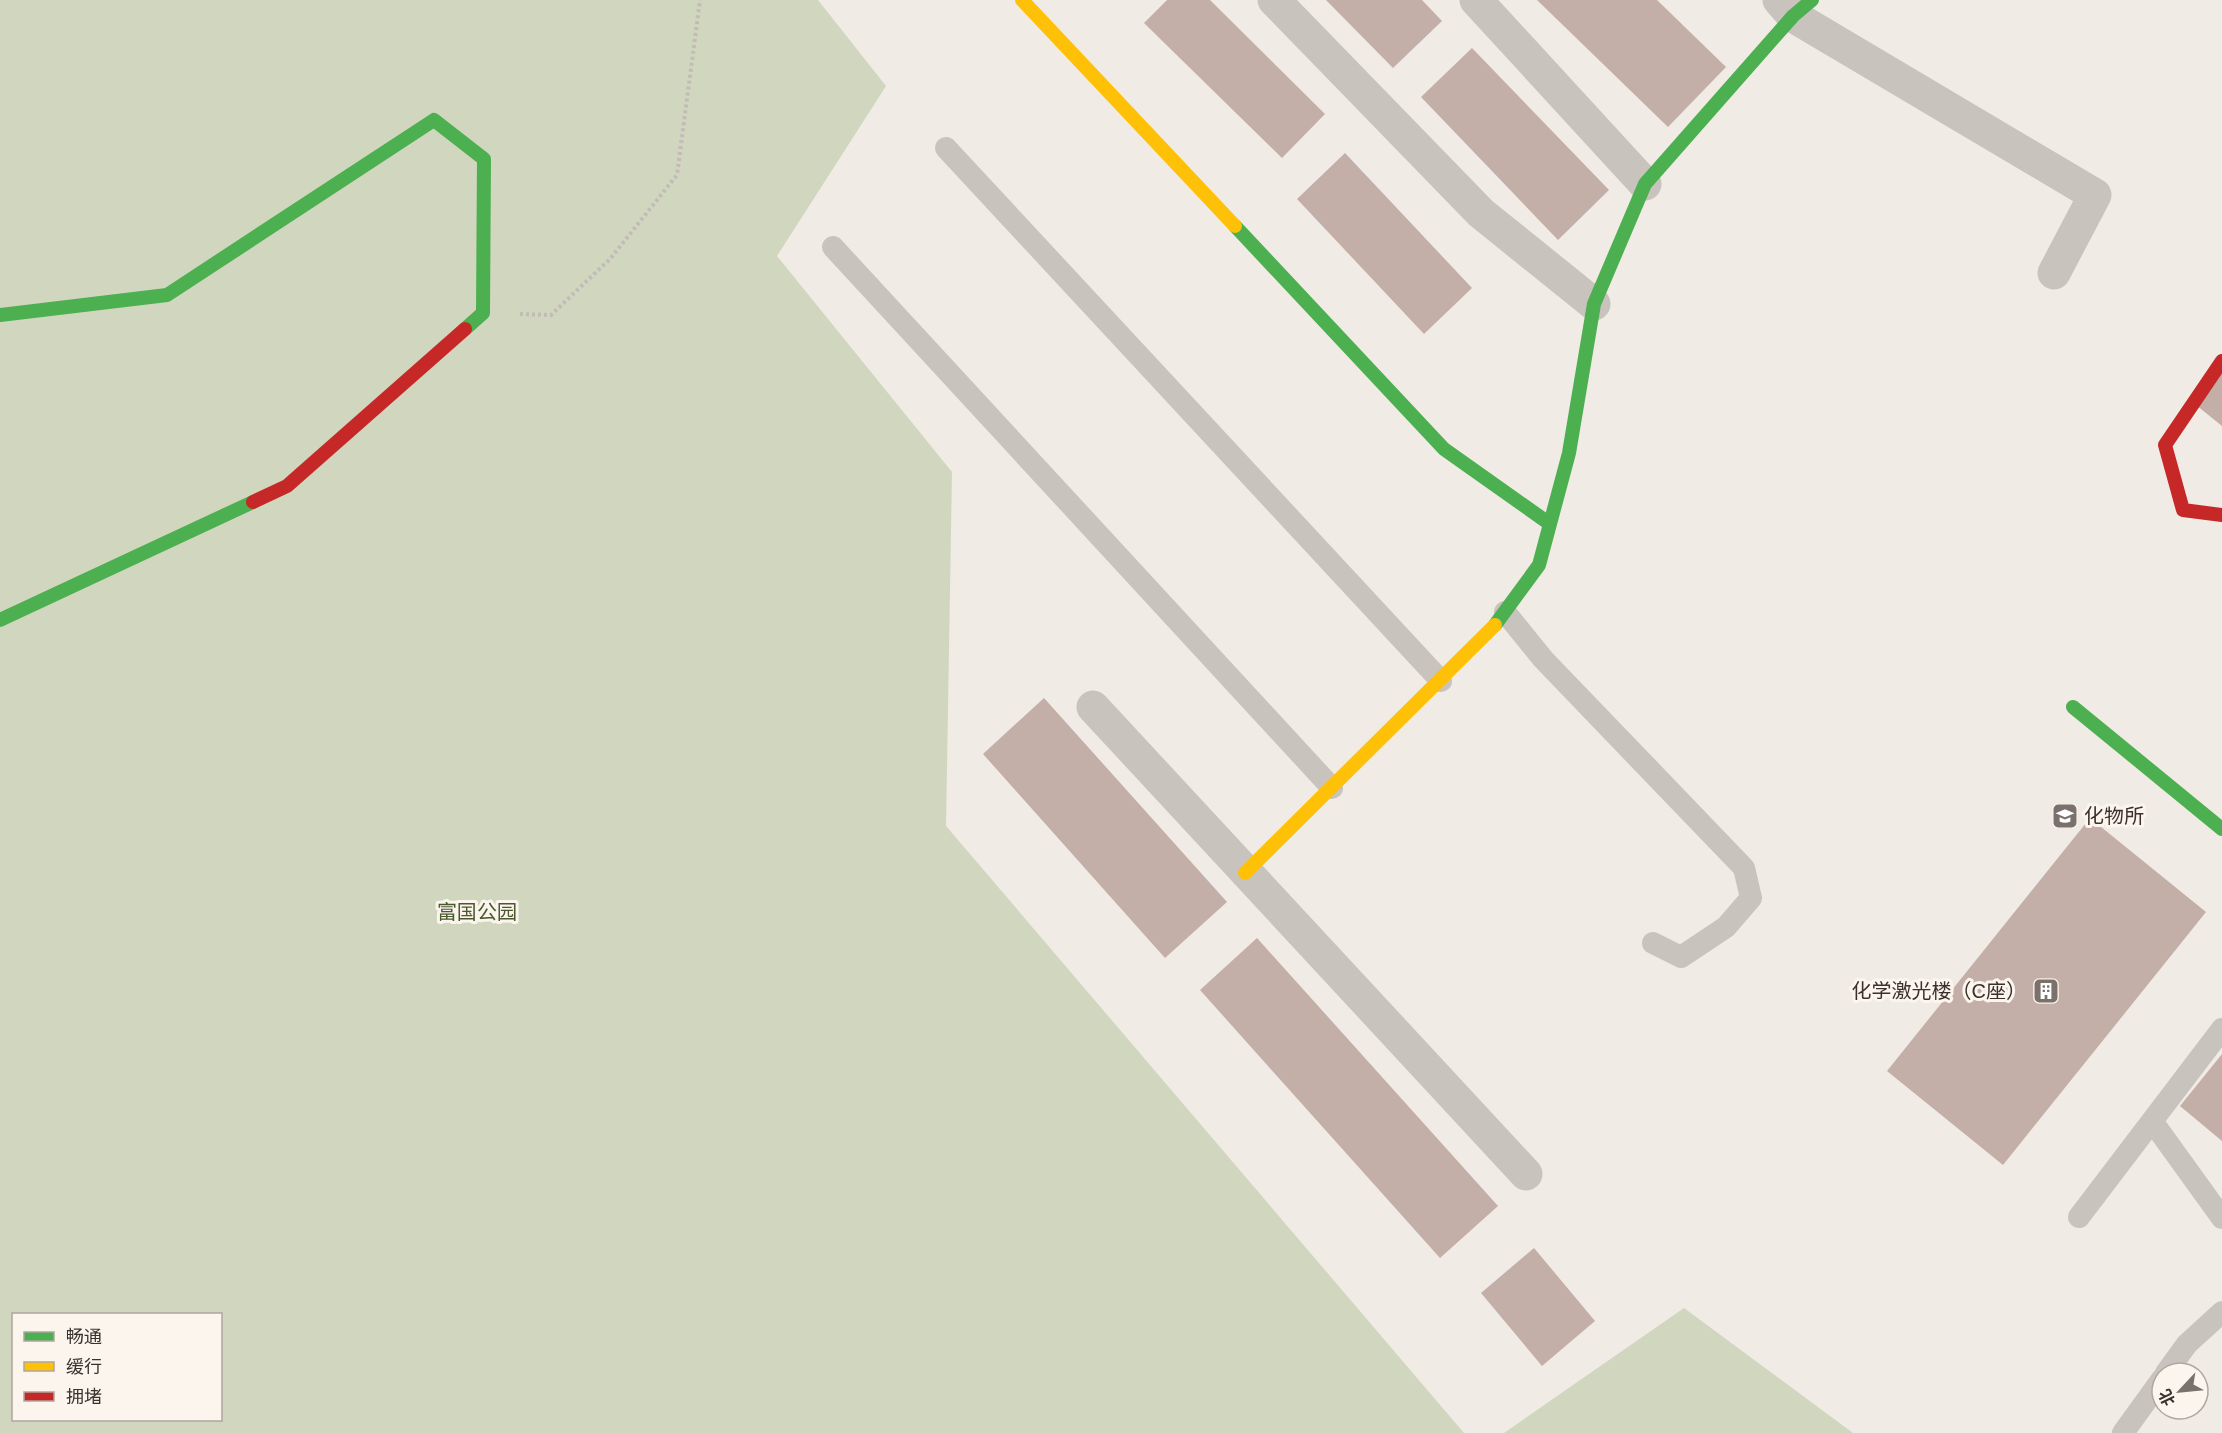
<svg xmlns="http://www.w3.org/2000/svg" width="2222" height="1433" font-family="Helvetica,'Noto Sans SC',sans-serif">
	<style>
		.green { fill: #d1d6bf; fill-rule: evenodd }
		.building { fill: #c3afa7 }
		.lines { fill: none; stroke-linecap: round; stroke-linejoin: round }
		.path { stroke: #c2bbb6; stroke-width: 4; stroke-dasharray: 3 3; stroke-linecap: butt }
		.lane { stroke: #c9c3be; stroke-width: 22 }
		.street { stroke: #c9c3be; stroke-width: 33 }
		.fast { stroke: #4caf50; stroke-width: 14 }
		.slow { stroke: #ffc107; stroke-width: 14 }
		.jam { stroke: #c62828; stroke-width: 14 }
		.labels { text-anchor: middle; stroke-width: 6; stroke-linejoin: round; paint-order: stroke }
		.poi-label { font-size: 20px; fill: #3b302b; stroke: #fbf5ee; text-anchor: start }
		.park-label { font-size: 20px; fill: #4a5a2e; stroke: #fbf5ee }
	</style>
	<rect width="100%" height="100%" fill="#f0ebe5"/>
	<path class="green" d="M 0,0 L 818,0 L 886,86 L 777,256 L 952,472 L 946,826 L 1464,1433 L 0,1433 ZM 14,1314 L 220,1314 L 220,1420 L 14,1420 Z
		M 1684,1308 L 1853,1433 L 1504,1433 Z"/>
	<path class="building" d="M 1167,0 L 1210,0 L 1325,114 L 1282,158 L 1144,23 Z
		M 1326,0 L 1422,0 L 1442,21 L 1393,68 Z
		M 1537,0 L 1657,0 L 1726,67 L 1668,127 Z
		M 1472,48 L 1609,190 L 1558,240 L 1421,97 Z
		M 1345,153 L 1472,288 L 1424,334 L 1297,199 Z
		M 2222,373 L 2222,426 L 2196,405 Z
		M 1044,698 L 1227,902 L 1165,958 L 983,754 Z
		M 2090,818 L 2206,912 L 2003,1165 L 1887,1071 Z
		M 1257,938 L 1498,1206 L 1440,1258 L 1200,990 Z
		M 2222,1054 L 2222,1141 L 2180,1106 Z
		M 1534,1248 L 1595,1321 L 1542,1366 L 1481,1293 Z"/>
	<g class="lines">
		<path class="path" d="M 520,314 L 551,315 L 610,259 L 677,175 L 700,0"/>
		<path class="lane" d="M 946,148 L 1441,681
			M 833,247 L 1332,788
			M 1505,612 L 1543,659 L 1744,868 L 1751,898 L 1726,927 L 1681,957 L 1653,943
			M 2152,1121 L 2222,1218
			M 2079,1217 L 2222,1029
			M 2166,1373 L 2187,1344 L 2222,1312
			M 2123,1433 L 2162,1379"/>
		<path class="street" d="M 1274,0 L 1481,213 L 1594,304
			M 1476,0 L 1645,184
			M 1779,0 L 1793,16 L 2095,195 L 2054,273
			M 1093,707 L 1526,1174"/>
		<path class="fast" d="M 1235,226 L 1444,449 L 1550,524
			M 0,315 L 167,295 L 434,120 L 484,159 L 483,313 L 465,329
			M 0,620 L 253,502
			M 1495,625 L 1539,565 L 1569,453 L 1594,304 L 1645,184 L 1793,16 L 1812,0
			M 2073,707 L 2222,829"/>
		<path class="slow" d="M 1022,0 L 1235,226
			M 1245,873 L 1495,625"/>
		<path class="jam" d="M 2222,361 L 2165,445 L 2183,510 L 2222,515
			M 253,502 L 287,486 L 465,329"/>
	</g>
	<defs>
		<g id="school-square" transform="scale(1.35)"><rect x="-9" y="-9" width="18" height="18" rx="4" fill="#7a716c" stroke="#fbf5ee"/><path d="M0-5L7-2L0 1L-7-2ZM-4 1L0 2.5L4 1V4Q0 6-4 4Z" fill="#fff"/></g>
		<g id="building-square" transform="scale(1.35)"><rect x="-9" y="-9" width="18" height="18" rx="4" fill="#7a716c" stroke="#fbf5ee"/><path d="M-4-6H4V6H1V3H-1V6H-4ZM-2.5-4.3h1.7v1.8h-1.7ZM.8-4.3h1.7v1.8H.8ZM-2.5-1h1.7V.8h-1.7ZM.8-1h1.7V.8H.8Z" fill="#fff"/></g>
	</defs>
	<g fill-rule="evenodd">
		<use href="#school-square" x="2065" y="816"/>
		<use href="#building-square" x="2046" y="991"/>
	</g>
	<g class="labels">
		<g class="poi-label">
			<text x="2084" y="823">化物所</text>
			<text x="2026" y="998" text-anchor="end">化学激光楼（C座）</text>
		</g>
		<g class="park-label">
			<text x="477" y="919">富国公园</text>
		</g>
	</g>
	<rect x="12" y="1313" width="210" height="108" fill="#fbf5ee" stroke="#aea6a0" stroke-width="1.5"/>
	<rect x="24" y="1332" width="30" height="9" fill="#4caf50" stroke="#aea6a0" stroke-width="1.5"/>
	<text x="66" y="1343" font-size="18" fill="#3b302b">畅通</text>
	<rect x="24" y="1362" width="30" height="9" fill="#ffc107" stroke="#aea6a0" stroke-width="1.5"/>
	<text x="66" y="1373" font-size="18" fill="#3b302b">缓行</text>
	<rect x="24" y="1392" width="30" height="9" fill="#c62828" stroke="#aea6a0" stroke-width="1.5"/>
	<text x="66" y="1403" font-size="18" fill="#3b302b">拥堵</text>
	<g transform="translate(2180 1391) rotate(244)"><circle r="28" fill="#fbf5ee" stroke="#aea6a0" stroke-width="1.5"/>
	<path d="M0-4.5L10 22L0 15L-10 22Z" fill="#7a716c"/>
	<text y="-9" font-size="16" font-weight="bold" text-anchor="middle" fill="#3b302b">北</text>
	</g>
</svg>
